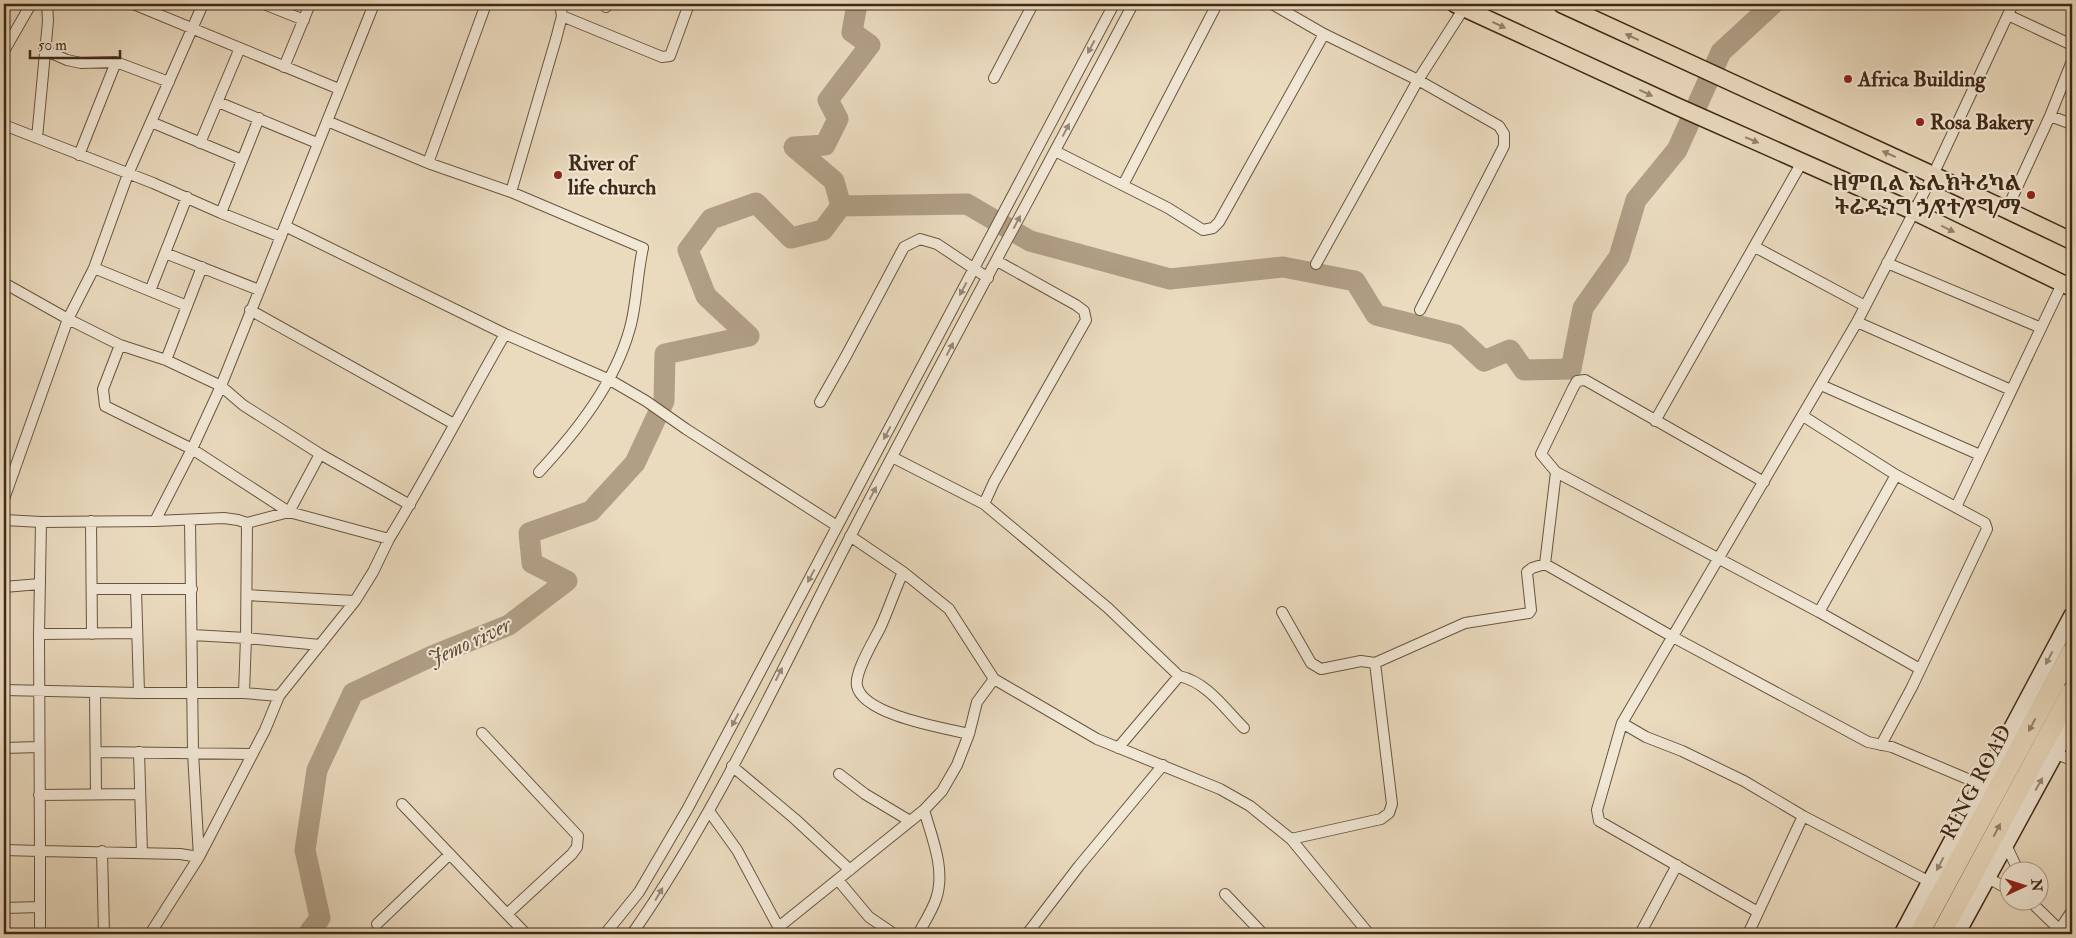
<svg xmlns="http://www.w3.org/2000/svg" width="2076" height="938" font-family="'IM FELL Double Pica','Noto Serif Ethiopic',serif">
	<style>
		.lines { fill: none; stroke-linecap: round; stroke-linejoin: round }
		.river { stroke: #b09e85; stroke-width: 21 }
		.street-casing { stroke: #6a5540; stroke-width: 12 }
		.secondary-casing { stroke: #402916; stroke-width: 18 }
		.primary-casing { stroke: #402916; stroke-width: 19 }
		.highway-casing { stroke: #402916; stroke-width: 21 }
		.street { stroke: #f1e7d5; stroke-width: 10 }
		.secondary { stroke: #f1e7d5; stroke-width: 15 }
		.primary { stroke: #eadabe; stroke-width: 16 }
		.highway { stroke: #eadabe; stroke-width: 19 }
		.oneway { fill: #95826a }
		.oneway2 { fill: #988876 }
		.poi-dot { fill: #8f2418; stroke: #f1e7d5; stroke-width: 2 }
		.labels { text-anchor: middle; stroke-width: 4.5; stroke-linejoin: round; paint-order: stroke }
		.poi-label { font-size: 21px; font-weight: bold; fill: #402916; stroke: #f1e7d5; text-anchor: start }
		.street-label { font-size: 21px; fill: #402916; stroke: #f1e7d5 }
		.water-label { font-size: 22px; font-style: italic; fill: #624c37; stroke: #f1e7d5 }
	</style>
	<rect width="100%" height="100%" fill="#eadabe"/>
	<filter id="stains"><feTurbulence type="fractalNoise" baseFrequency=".004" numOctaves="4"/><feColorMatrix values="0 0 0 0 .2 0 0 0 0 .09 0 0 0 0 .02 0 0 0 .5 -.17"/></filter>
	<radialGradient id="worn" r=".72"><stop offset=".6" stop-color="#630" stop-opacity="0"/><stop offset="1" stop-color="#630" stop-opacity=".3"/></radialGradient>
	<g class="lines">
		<path class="river" d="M 841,206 L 967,204 L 1030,241 L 1170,279 L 1283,267 L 1355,281 L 1376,315 L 1456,335 L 1484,361 L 1510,350 L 1524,370 L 1571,369 L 1583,308 L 1619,257 L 1636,200 L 1677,150 L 1721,52 L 1773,4
			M 308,934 L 320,918 L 305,850 L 317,770 L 353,693 L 432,656 L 509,625 L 567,581 L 532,563 L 529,533 L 591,511 L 635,463 L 664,401 L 665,354 L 749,336 L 706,296 L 688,250 L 711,219 L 756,203 L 791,238 L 823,230 L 841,206 L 834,181 L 794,147 L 825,145 L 838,119 L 828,100 L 870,45 L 852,32 L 857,4"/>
		<g class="street-casing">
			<path id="street" d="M 133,4 L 339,89
				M 264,4 L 304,20
				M 1272,4 L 1324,34 L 1418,80 L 1499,126 L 1504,134 L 1504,146 L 1420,310
				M 606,7 L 608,4
				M 2008,15 L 2072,45
				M 562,16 L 662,57 L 670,56 L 689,4
				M 44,50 L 67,60 L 81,63 L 116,62 L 169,82
				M 4,51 L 31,4
				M 284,67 L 310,4
				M 994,78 L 1033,4
				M 218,102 L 317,143
				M 2050,116 L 2072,124
				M 327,121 L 428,163 L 511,192 L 643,248 C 637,274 637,303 630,328 C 615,383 577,431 539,472
				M 151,122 L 242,160
				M 4,125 L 153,183 L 221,213 L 281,237
				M 37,138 L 48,21 L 47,4
				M 200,143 L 240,48
				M 1055,151 L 1168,208 L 1203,230 L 1213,228 L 1219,222 L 1324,34
				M 79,155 L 116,62
				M 428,163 L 486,4
				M 1123,185 L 1217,4
				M 511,192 L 556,39 L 562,16 L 560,4
				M 2007,209 L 2050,116 L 2072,61
				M 221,213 L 259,118
				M 285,226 L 505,334 L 610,380 L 646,401 L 686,429 L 837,526
				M 1755,247 L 1865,306
				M 165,253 L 259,290
				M 1887,263 L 2039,327
				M 1316,264 L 1418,80 L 1466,5
				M 94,268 L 187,306
				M 4,283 L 68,319 L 120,345 L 166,360 L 221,386 L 243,405 L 320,454 L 410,505
				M 150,291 L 187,197
				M 250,310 L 454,424
				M 1857,322 L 2011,390
				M 120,345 L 103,389 L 105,406 L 192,449 L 289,512 L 320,454
				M 166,360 L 202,267
				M 1821,385 L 1980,455
				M 820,402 L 846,356 L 904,247 L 920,239 L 937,244 L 988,278
				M 1803,416 L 1896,475 L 1985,523 L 1987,529 L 1912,687 L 1881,745
				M 1655,421 L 1802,162
				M 892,457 L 984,504 L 1108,608 L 1179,676 C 1207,682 1225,709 1244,728
				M 1764,482 L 1585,380 L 1577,381 L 1573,388 L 1541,454 L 1556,472 L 1819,612 L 1920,669
				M 4,499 L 68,319 L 94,268 L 128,174 L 203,4
				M 984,504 L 994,482 L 1086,320 L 1084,311 L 1076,305 L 997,261
				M 1956,507 L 2062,284
				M 4,520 L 41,522
				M 91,521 L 92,634
				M 155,521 L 224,518 L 238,520 L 247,523 L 289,512 L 389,539 L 373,572 L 355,601 L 279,696 L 265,730 L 199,857 L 180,854 L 40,851 L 39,634 L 41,522 L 155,521 L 192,449 L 221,386 L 374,4
				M 850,536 L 903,572 L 949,609 L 994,679 L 1097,739 L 1220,789 L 1250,806 L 1291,839 L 1369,934
				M 389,539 C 430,472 466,402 505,334
				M 1545,564 L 1556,472
				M 903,572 C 895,590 889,608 881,626 C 875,639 854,672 857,686 C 863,715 944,728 969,734
				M 4,587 L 40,584
				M 92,589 L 192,589
				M 136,589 L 139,693
				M 247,595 L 355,601
				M 1282,612 L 1311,663 L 1321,669 L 1361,661 L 1375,663 L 1392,804 L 1389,813 L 1381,819 L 1291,839
				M 1819,612 L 1896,475
				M 39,634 L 137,633
				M 192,635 L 246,638 L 320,645
				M 1375,663 L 1465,623 L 1529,613 L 1531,610 L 1527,572 L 1532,568 L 1545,564 L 1673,637 L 1868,742 L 1892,747 L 1982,785
				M 4,690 L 139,693 L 244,693 L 279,696
				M 95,692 L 96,793
				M 244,693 L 246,638 L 247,523
				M 1622,723 L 1646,737 L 1682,751 L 1744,781 L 1803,816 L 1930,882
				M 482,733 L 578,836 L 577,847 L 572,854 L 507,914
				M 4,748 L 39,747
				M 1118,748 L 1179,676
				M 96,752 L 252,754
				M 139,752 L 142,853
				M 2056,754 L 2072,760
				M 732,766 L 795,819 L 850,870
				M 839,774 L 865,794 L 910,821
				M 39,795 L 140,794
				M 402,804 L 526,934
				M 709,811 L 737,850 L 782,934
				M 2006,845 L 2018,870
				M 4,850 L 40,851 L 40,934
				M 102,851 L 104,934
				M 1988,878 L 2008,889
				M 838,880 L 869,917 L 894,934
				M 1225,894 L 1263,934
				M 2029,900 L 2064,934
				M 4,908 L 40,907
				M 1758,912 L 1599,821 L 1597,810 L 1622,723 L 1857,322 L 1933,175 L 2013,4
				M 377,924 L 450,854
				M 780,926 L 924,810 L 942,791 L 957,765 L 969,734 L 977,702 L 994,679
				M 2057,933 L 2072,911
				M 150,934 L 199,857 L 193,753 L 190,520
				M 605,934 L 639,892 L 688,808 L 1114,4
				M 632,934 C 718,811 780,672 849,539 C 942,359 1039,182 1133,4
				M 918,934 C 924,923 932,911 936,899 C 946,870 932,838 924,810
				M 1027,934 L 1079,866 L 1163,765
				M 1640,934 L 1677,865
				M 1748,934 L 1803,816"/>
		</g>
		<g class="secondary-casing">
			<path id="secondary" d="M 1902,934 L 2072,615
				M 1957,934 L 2072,723"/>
		</g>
		<g class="primary-casing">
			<path id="primary" d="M 1455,4 L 1676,106 L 1915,212 L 2072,288
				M 1561,4 L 1933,175 L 2072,241"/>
		</g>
		<g class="highway-casing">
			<path id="highway" d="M 1919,934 L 2072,651
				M 1941,934 L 2072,691"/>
		</g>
		<use href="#street" class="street"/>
		<use href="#secondary" class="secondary"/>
		<use href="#primary" class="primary"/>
		<use href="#highway" class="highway"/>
	</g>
	<defs><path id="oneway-solid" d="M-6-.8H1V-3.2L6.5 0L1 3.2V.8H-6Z" transform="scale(1.25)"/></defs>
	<g class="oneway">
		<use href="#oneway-solid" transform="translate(1499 25) rotate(25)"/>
		<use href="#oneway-solid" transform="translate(1632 37) rotate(-155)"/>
		<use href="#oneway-solid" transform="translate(1646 93) rotate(25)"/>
		<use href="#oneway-solid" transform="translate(1752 140) rotate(23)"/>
		<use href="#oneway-solid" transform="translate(1889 154) rotate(-156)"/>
		<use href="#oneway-solid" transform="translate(1948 229) rotate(26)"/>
		<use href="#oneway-solid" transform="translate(2032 725) rotate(118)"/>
		<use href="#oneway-solid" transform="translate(1997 830) rotate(-62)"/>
	</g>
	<g class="oneway2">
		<use href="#oneway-solid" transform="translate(1091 47) rotate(118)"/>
		<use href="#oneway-solid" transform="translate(1066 130) rotate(-62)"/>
		<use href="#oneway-solid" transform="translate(1017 222) rotate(-62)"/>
		<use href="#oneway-solid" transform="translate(963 289) rotate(118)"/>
		<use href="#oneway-solid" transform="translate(950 349) rotate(-62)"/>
		<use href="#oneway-solid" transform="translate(887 433) rotate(118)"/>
		<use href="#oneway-solid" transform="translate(873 493) rotate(-62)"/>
		<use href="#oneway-solid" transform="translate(811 576) rotate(118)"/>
		<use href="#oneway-solid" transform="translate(2049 658) rotate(118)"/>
		<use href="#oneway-solid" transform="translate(779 674) rotate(-63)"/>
		<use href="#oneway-solid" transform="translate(735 720) rotate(118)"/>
		<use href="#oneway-solid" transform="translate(2039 784) rotate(-61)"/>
		<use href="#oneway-solid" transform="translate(1940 864) rotate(118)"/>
		<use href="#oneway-solid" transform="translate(659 894) rotate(-59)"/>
	</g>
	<g class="poi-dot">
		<circle cx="1848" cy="79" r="5"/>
		<circle cx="1920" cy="122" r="5"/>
		<circle cx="558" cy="175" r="5"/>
		<circle cx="2031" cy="195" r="5"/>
	</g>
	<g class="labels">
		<g class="poi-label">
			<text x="1858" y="86">Africa Building</text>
			<text x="1930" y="129">Rosa Bakery</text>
			<text x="568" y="170">River of<tspan x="568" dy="24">life church</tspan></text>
			<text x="2021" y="190" text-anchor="end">ዘምቢል ኤሌክትሪካል<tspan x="2021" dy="24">ትሬዲንግ ኃ/የተ/የግ/ማ</tspan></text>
		</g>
		<g class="street-label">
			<text transform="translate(1976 782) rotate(-62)" y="7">RING ROAD</text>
		</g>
		<g class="water-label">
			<text transform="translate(469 641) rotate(-25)" y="8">Jemo river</text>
		</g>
	</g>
	<rect width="2076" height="938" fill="none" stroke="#eadabe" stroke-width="20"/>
	<rect x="5" y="5" width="2066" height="928" fill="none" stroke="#402916" stroke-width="2.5"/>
	<rect x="10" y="10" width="2056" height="918" fill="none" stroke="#402916"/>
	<g transform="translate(2024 886) rotate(86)"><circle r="24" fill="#f1e7d5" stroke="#aa9b89"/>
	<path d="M0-4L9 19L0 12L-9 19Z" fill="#8f2418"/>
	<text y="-8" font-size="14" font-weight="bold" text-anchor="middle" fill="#402916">N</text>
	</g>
	<path d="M30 50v8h90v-8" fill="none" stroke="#402916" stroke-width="2.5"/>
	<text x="38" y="50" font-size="15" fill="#402916" stroke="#f1e7d5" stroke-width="4" paint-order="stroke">50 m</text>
	<rect width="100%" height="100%" filter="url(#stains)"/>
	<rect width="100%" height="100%" fill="url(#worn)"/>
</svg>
